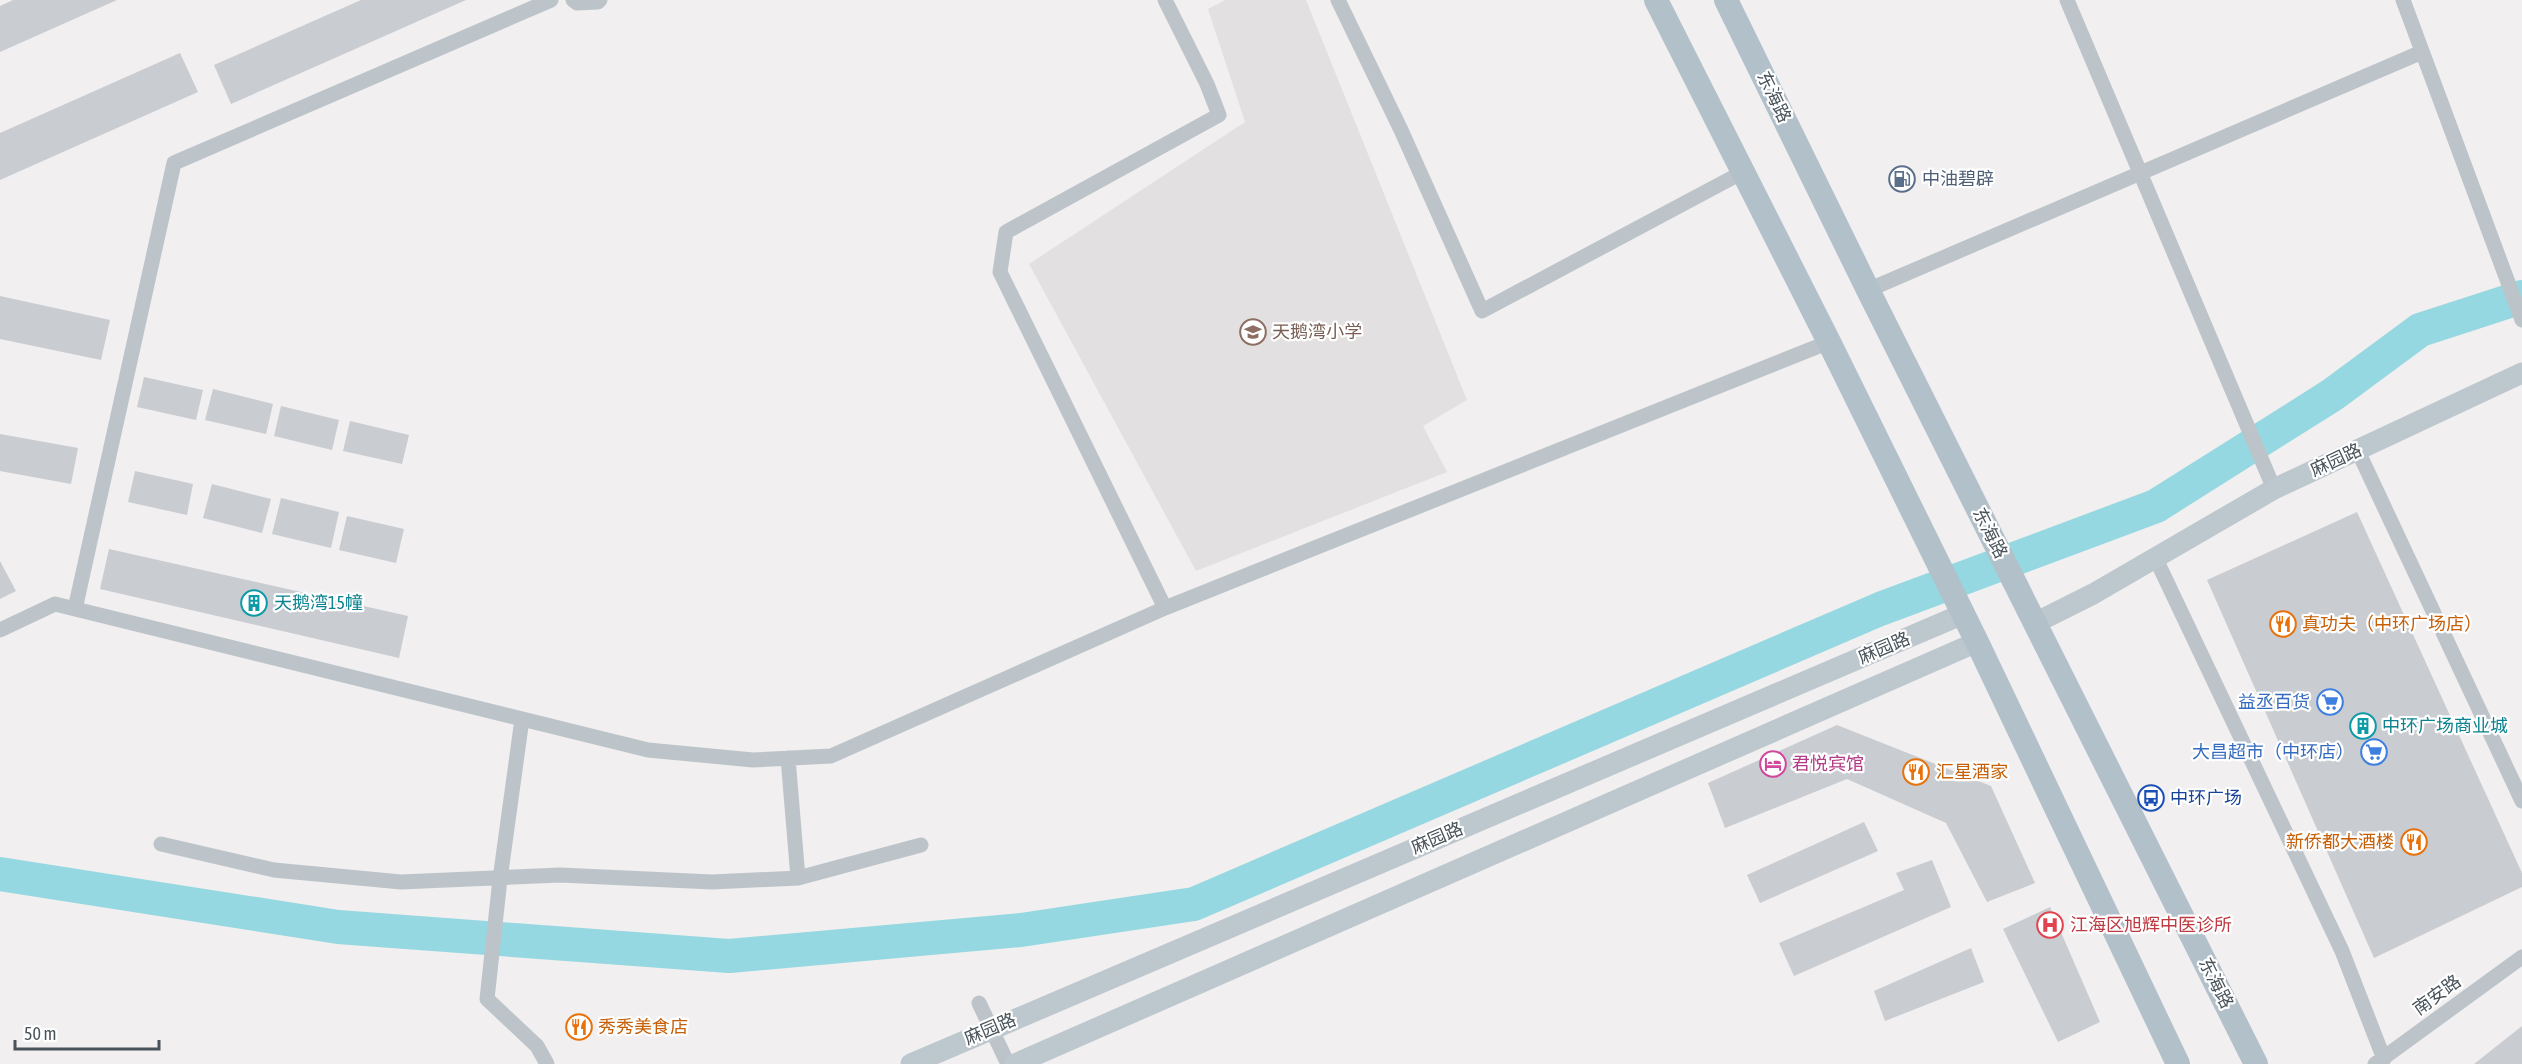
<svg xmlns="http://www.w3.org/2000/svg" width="2522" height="1064" font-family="'Asap Condensed','Noto Sans SC',sans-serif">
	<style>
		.education { fill: #e2e0e0 }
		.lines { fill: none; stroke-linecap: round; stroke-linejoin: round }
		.river { stroke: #95d8e1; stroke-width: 34 }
		.building { fill: #c9ccd1 }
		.street { stroke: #bcc4ca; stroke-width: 15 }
		.secondary { stroke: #bdc7ce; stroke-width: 21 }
		.primary { stroke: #b2c0ca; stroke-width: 24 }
		.labels { text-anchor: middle; stroke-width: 4.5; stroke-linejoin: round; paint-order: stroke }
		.street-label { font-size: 18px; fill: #49535a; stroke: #fff }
		.service-label { font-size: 18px; fill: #4e5e75; stroke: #fff; text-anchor: start }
		.education-label { font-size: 18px; fill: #785e54; stroke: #fff; text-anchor: start }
		.culture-label { font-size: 18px; fill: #0d838f; stroke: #fff; text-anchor: start }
		.food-label { font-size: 18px; fill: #c56008; stroke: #fff; text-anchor: start }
		.shop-label { font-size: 18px; fill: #366cbe; stroke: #fff; text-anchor: end }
		.hotel-label { font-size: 18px; fill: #b23c85; stroke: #fff; text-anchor: start }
		.transit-label { font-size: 18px; fill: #164399; stroke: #fff; text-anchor: start }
		.health-label { font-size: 18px; fill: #be3a42; stroke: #fff; text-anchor: start }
	</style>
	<rect width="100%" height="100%" fill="#f1efef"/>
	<path class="education" d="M 1225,0 L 1306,0 L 1467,400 L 1423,426 L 1447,472 L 1196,571 L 1029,264 L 1245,122 L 1208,9 Z"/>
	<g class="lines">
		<path class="river" d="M 0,874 L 338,927 L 729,956 L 1021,930 L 1194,904 L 1880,609 L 2156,506 L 2332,395 L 2420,330 L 2522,297"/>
	</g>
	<path class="building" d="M 13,0 L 117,0 L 0,52 L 0,6 Z
		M 361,0 L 466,0 L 231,104 L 214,65 Z
		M 180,53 L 198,92 L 0,180 L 0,133 Z
		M 0,296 L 110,320 L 101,360 L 0,339 Z
		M 144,377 L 203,390 L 196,420 L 137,407 Z
		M 213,389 L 273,404 L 266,434 L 205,420 Z
		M 281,406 L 339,420 L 332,450 L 274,436 Z
		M 350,421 L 409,435 L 402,464 L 343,451 Z
		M 0,434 L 78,448 L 71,484 L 0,471 Z
		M 135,471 L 193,484 L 187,515 L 128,502 Z
		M 212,484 L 271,499 L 262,533 L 203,518 Z
		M 281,498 L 339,512 L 331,548 L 272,534 Z
		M 2357,512 L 2522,873 L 2522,887 L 2374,958 L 2207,580 Z
		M 347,516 L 404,529 L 396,563 L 339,550 Z
		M 109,549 L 408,616 L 399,658 L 100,589 Z
		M 0,561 L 16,591 L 0,599 Z
		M 1837,725 L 1991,786 L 2035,883 L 1987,902 L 1946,823 L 1847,779 L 1725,828 L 1708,783 Z
		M 1864,822 L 1878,851 L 1760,903 L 1747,875 Z
		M 1932,860 L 1951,907 L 1794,976 L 1779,943 L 1904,890 L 1896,873 Z
		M 2050,907 L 2100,1022 L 2058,1042 L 2003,929 Z
		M 1971,948 L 1984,982 L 1885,1021 L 1874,991 Z
		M 2522,1026 L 2522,1064 L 2474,1064 Z"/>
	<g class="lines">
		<path class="street" d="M 573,0 L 577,3 L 598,2 L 600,0
			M 1338,0 L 1401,130 L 1482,311 L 1743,172
			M 2067,0 L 2274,489
			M 2403,0 L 2522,320
			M 1868,290 L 2422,52
			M 2357,449 L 2522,801
			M 2155,557 L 2342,951 L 2384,1059
			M 1165,608 L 1000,272 L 1006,232 L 1219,115 L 1207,84 L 1165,0
			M 75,609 L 174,163 L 551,0
			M 0,630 L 55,604 L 648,750 L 753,760 L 831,756 L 1165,608 L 1829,342
			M 522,719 L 500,879 L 487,999 L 537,1046 L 547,1064
			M 788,758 L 798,878
			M 161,844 L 274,870 L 401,882 L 560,875 L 712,882 L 798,878 L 921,845
			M 979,1003 L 1008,1064
			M 2375,1064 L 2522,957"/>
		<path class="secondary" d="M 2035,623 L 2093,594 L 2274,489 L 2522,373
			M 911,1064 L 1963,614
			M 1015,1064 L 1977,642"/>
		<path class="primary" d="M 1656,0 L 1829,342 L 1977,642 L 2178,1064
			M 1726,0 L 1868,290 L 2256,1064"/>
	</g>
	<defs>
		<g id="fuel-ring" transform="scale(1.35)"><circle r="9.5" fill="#fff" stroke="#5c6f8a" stroke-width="1.5"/><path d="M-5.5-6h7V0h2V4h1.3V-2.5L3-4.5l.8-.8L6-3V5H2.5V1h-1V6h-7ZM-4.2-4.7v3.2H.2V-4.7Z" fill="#5c6f8a"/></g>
		<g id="school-ring" transform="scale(1.35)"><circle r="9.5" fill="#fff" stroke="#8d6e63" stroke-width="1.5"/><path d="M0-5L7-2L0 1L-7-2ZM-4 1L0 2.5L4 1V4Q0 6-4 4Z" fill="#8d6e63"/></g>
		<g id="building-ring" transform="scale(1.35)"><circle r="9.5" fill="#fff" stroke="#0f9aa8" stroke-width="1.5"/><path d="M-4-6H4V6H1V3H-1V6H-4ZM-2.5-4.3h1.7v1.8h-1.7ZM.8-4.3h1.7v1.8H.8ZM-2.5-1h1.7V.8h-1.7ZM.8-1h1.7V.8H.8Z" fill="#0f9aa8"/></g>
		<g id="restaurant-ring" transform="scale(1.35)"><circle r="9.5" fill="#fff" stroke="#e8710a" stroke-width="1.5"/><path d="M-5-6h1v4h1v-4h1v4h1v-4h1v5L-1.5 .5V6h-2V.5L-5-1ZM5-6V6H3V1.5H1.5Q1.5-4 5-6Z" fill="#e8710a"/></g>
		<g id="supermarket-ring" transform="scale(1.35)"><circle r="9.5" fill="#fff" stroke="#3f7fe0" stroke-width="1.5"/><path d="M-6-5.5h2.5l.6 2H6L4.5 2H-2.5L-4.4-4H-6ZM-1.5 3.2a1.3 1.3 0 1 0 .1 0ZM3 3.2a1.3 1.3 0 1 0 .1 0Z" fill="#3f7fe0"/></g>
		<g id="hotel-ring" transform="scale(1.35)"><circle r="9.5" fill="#fff" stroke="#d1479c" stroke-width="1.5"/><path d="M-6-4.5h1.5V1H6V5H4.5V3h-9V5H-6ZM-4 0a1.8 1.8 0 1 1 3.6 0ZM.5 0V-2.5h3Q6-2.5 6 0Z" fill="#d1479c"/></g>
		<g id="bus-ring" transform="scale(1.35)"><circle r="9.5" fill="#fff" stroke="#1a4fb4" stroke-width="1.5"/><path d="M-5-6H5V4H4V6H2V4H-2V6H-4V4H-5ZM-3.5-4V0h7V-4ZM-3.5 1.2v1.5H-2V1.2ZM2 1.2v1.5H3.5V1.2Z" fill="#1a4fb4"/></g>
		<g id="hospital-ring" transform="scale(1.35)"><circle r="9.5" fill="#fff" stroke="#e0444e" stroke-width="1.5"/><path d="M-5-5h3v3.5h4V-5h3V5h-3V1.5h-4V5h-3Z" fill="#e0444e"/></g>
	</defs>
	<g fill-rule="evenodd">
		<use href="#fuel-ring" x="1902" y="179"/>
		<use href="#school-ring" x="1253" y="332"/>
		<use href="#building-ring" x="254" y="603"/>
		<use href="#restaurant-ring" x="2283" y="624"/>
		<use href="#supermarket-ring" x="2330" y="702"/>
		<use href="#building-ring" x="2363" y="726"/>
		<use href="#supermarket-ring" x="2374" y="752"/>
		<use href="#hotel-ring" x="1773" y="764"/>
		<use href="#restaurant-ring" x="1916" y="772"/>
		<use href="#bus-ring" x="2151" y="798"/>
		<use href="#restaurant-ring" x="2414" y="842"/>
		<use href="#hospital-ring" x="2050" y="925"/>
		<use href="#restaurant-ring" x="579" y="1027"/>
	</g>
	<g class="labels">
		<g class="street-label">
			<text transform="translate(1774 97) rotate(64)" y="6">东海路</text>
			<text transform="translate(2336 460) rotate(-25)" y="6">麻园路</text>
			<text transform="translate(1990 533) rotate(63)" y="6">东海路</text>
			<text transform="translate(1884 648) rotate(-23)" y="6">麻园路</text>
			<text transform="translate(1437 838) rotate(-23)" y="6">麻园路</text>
			<text transform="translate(2216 983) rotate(63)" y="6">东海路</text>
			<text transform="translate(2437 995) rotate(-36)" y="6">南安路</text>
			<text transform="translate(990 1029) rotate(-23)" y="6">麻园路</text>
		</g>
		<g class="service-label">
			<text x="1922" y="185">中油碧辟</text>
		</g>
		<g class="education-label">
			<text x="1272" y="338">天鹅湾小学</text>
		</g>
		<g class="culture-label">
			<text x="274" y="609">天鹅湾15幢</text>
			<text x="2382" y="732">中环广场商业城</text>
		</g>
		<g class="food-label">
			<text x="2302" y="630">真功夫（中环广场店）</text>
			<text x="1936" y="778">汇星酒家</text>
			<text x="2394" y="848" text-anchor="end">新侨都大酒楼</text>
			<text x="598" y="1033">秀秀美食店</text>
		</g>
		<g class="shop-label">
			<text x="2310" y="708">益丞百货</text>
			<text x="2354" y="758">大昌超市（中环店）</text>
		</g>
		<g class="hotel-label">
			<text x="1792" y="770">君悦宾馆</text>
		</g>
		<g class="transit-label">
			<text x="2170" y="804">中环广场</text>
		</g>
		<g class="health-label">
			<text x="2070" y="931">江海区旭辉中医诊所</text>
		</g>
	</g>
	<path d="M15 1040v9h144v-9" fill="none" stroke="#49535a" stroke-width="3"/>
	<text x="24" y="1040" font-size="18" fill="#49535a" stroke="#ffffff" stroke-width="4.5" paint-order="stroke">50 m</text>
</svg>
